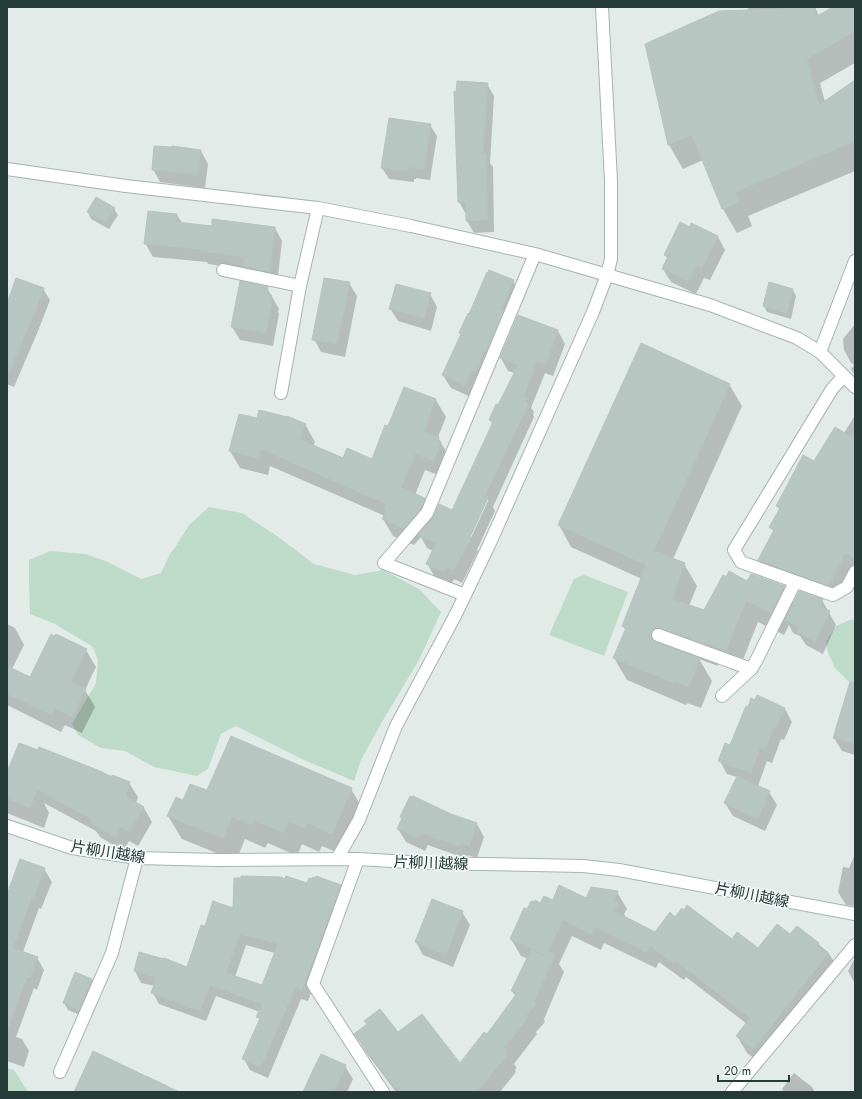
<svg xmlns="http://www.w3.org/2000/svg" width="862" height="1099" font-family="Jost,'Noto Sans JP',sans-serif">
	<style>
		.green { fill: #bedbc9 }
		.shadow { fill: #0003; fill-rule: evenodd }
		.building { fill: #b8c6c2; stroke: #b6c4c0; fill-rule: evenodd }
		.lines { fill: none; stroke-linecap: round; stroke-linejoin: round }
		.lane-casing { stroke: #a6b3b0; stroke-width: 14 }
		.street-casing { stroke: #a6b3b0; stroke-width: 14 }
		.secondary-casing { stroke: #a2b6b2; stroke-width: 14 }
		.lane { stroke: #fff; stroke-width: 12 }
		.street { stroke: #fff; stroke-width: 12 }
		.secondary { stroke: #fff; stroke-width: 12 }
		.labels { text-anchor: middle; stroke-width: 3.5; stroke-linejoin: round; paint-order: stroke }
		.street-label { font-size: 15px; fill: #243b38; stroke: #f3f8f6 }
	</style>
	<rect width="100%" height="100%" fill="#e3ebe9"/>
	<path class="green" d="M 209,507 L 242,513 L 277,536 L 314,564 L 355,575 L 383,570 L 419,589 L 441,612 L 419,660 L 382,722 L 361,760 L 354,781 L 304,760 L 236,726 L 221,734 L 208,769 L 197,776 L 154,767 L 125,751 L 101,748 L 78,735 L 72,724 L 96,683 L 98,661 L 93,647 L 55,624 L 30,614 L 29,584 L 29,560 L 50,551 L 86,554 L 108,562 L 141,579 L 161,573 L 170,554 L 176,546 L 189,525 Z
		M 584,575 L 628,592 L 604,656 L 549,635 L 574,579 Z
		M 852,619 L 855,621 L 855,703 L 853,686 L 835,668 L 828,653 L 826,641 L 836,626 Z
		M 7,1068 L 14,1070 L 28,1092 L 7,1092 Z"/>
	<path class="shadow" d="M 747,7 L 815,7 L 819,16 L 835,7 L 855,7 L 855,63 L 820,83 L 825,102 L 855,82 L 855,171 L 748,216 L 752,226 L 737,233 L 723,209 L 703,160 L 683,169 L 669,145 L 647,45 L 749,11 Z
		M 487,84 L 494,96 L 490,163 L 493,167 L 494,232 L 474,233 L 467,221 L 467,214 L 466,214 L 459,202 Z
		M 430,125 L 437,136 L 430,180 L 416,178 L 416,179 L 414,179 L 414,182 L 389,179 L 382,168 Z
		M 201,151 L 208,164 L 205,188 L 160,182 L 153,169 Z
		M 114,209 L 118,215 L 109,229 L 91,219 L 88,212 Z
		M 177,215 L 182,223 L 212,228 L 275,228 L 282,241 L 277,285 L 245,269 L 208,264 L 207,262 L 153,257 L 145,243 Z
		M 697,227 L 718,237 L 725,250 L 710,280 L 704,278 L 696,294 L 671,282 L 663,269 L 668,259 L 665,255 L 689,228 Z
		M 513,281 L 520,294 L 473,398 L 451,388 L 443,375 L 461,335 L 461,333 Z
		M 349,283 L 357,296 L 345,357 L 321,352 L 314,339 Z
		M 267,288 L 279,309 L 278,312 L 279,314 L 273,346 L 240,340 L 232,327 Z
		M 43,289 L 50,300 L 38,331 L 14,387 L 7,384 L 7,302 L 8,303 Z
		M 793,290 L 796,296 L 791,319 L 767,312 L 764,306 Z
		M 430,294 L 437,307 L 431,331 L 398,321 L 390,308 Z
		M 855,324 L 855,376 L 851,369 L 854,365 L 851,363 L 844,350 L 843,339 Z
		M 558,331 L 565,344 L 553,376 L 545,373 L 531,408 L 534,412 L 533,415 L 534,417 L 493,507 L 495,511 L 477,550 L 478,551 L 462,583 L 454,579 L 451,585 L 434,576 L 427,563 L 433,551 L 427,548 L 421,537 L 414,545 L 393,536 L 383,519 L 385,516 L 270,466 L 268,475 L 240,468 L 230,451 L 258,419 L 305,424 L 315,442 L 313,446 L 344,459 L 373,460 L 389,427 L 436,400 L 446,417 L 438,437 L 448,455 L 444,477 L 425,470 L 415,495 L 424,499 L 434,517 L 452,511 L 493,425 L 490,420 L 499,406 L 515,373 L 508,371 L 501,358 ZM 488,496 L 488,501 L 469,542 L 467,541 Z
		M 641,344 L 729,384 L 742,406 L 673,559 L 684,564 L 697,586 L 689,606 L 705,611 L 747,582 L 784,586 L 794,603 L 822,600 L 836,625 L 823,654 L 806,645 L 800,636 L 793,633 L 789,625 L 784,635 L 758,622 L 738,672 L 718,664 L 718,666 L 699,659 L 712,681 L 701,708 L 687,703 L 686,705 L 627,680 L 614,658 L 626,631 L 623,626 L 642,579 L 571,547 L 559,525 Z
		M 854,417 L 855,418 L 855,582 L 837,598 L 766,572 L 759,560 L 774,533 L 771,527 L 780,510 L 777,506 L 814,462 L 844,433 Z
		M 7,624 L 15,628 L 24,645 L 12,669 L 31,678 L 86,650 L 96,667 L 85,690 L 95,707 L 82,733 L 65,725 L 61,732 L 7,705 Z
		M 785,709 L 792,722 L 784,740 L 781,739 L 772,763 L 767,761 L 758,786 L 769,792 L 777,805 L 765,831 L 733,816 L 725,803 L 737,777 L 727,774 L 720,761 L 730,746 Z
		M 855,713 L 855,755 L 842,751 L 834,738 Z
		M 7,773 L 112,778 L 129,783 L 138,797 L 136,803 L 144,808 L 152,822 L 138,846 L 129,841 L 123,851 L 100,837 L 96,831 L 44,803 L 49,813 L 44,828 L 7,813 Z
		M 351,789 L 365,813 L 346,856 L 322,846 L 319,852 L 302,844 L 297,856 L 268,843 L 265,848 L 245,839 L 236,861 L 182,839 L 168,816 L 184,801 L 207,792 Z
		M 450,815 L 477,824 L 484,837 L 477,858 L 468,855 L 467,859 L 428,845 L 425,851 L 406,842 L 398,829 L 403,819 L 401,817 Z
		M 855,854 L 855,906 L 846,905 L 838,892 L 843,867 L 849,868 Z
		M 44,869 L 52,882 L 41,909 L 39,908 L 23,952 L 37,958 L 44,970 L 37,990 L 34,988 L 16,1037 L 22,1039 L 29,1051 L 24,1067 L 7,1061 L 7,897 Z
		M 308,884 L 340,885 L 347,897 L 308,1001 L 301,999 L 268,1078 L 250,1070 L 244,1059 L 260,1021 L 258,1017 L 260,1012 L 216,996 L 206,1021 L 159,1004 L 153,993 L 155,986 L 141,983 L 135,971 L 139,953 L 188,968 L 205,927 L 234,909 ZM 246,945 L 275,953 L 263,987 L 235,977 Z
		M 617,892 L 627,909 L 624,914 L 627,919 L 656,933 L 675,919 L 758,950 L 790,935 L 797,927 L 828,952 L 838,968 L 763,1065 L 747,1053 L 737,1036 L 747,1024 L 686,977 L 684,980 L 659,962 L 656,968 L 604,943 L 601,950 L 572,936 L 559,964 L 564,972 L 544,1019 L 545,1022 L 536,1032 L 537,1034 L 514,1064 L 517,1068 L 515,1069 L 516,1072 L 500,1092 L 396,1092 L 365,1051 L 356,1034 L 398,1034 L 460,1064 L 487,1035 L 516,997 L 512,991 L 528,959 L 521,956 L 511,939 L 527,911 L 541,904 L 553,901 L 587,899 Z
		M 433,900 L 462,912 L 470,925 L 453,967 L 423,955 L 416,942 Z
		M 855,958 L 855,984 L 848,971 Z
		M 76,974 L 92,980 L 95,986 L 82,1016 L 68,1010 L 64,1003 Z
		M 345,1066 L 353,1079 L 347,1092 L 304,1092 Z
		M 794,1073 L 812,1087 L 815,1092 L 784,1092 L 782,1089 Z
		M 147,1076 L 168,1086 L 170,1089 L 177,1092 L 75,1092 L 147,1078 Z"/>
	<path class="building" d="M 782,7 L 813,7 L 817,16 L 833,7 L 855,7 L 855,31 L 807,59 L 819,105 L 855,80 L 855,141 L 736,192 L 739,202 L 722,209 L 692,135 L 668,145 L 645,44 L 719,11 L 783,9 Z
		M 457,81 L 488,83 L 483,154 L 486,154 L 488,220 L 466,221 L 466,202 L 458,202 L 454,91 L 456,92 Z
		M 389,118 L 431,124 L 424,169 L 410,167 L 410,168 L 408,168 L 408,172 L 381,168 Z
		M 154,146 L 172,147 L 172,146 L 201,150 L 198,175 L 152,170 Z
		M 96,197 L 115,208 L 106,223 L 87,212 Z
		M 148,211 L 177,214 L 176,222 L 212,226 L 212,219 L 275,227 L 270,272 L 243,266 L 245,257 L 199,251 L 200,249 L 144,244 Z
		M 680,222 L 690,227 L 691,223 L 718,236 L 702,268 L 697,265 L 689,281 L 662,269 L 668,256 L 664,255 Z
		M 489,270 L 514,280 L 501,309 L 504,310 L 486,352 L 484,352 L 475,372 L 472,371 L 465,386 L 442,375 L 461,334 L 459,333 L 468,313 L 469,314 L 487,272 L 488,273 Z
		M 16,278 L 44,288 L 32,319 L 7,377 L 7,303 Z
		M 324,278 L 350,282 L 337,344 L 312,340 Z
		M 240,281 L 268,287 L 267,294 L 272,295 L 271,300 L 272,300 L 266,333 L 231,327 Z
		M 769,282 L 793,289 L 787,313 L 763,306 Z
		M 396,284 L 431,293 L 424,318 L 389,309 Z
		M 518,315 L 558,330 L 546,364 L 537,361 L 523,397 L 527,399 L 525,402 L 528,404 L 485,496 L 488,498 L 470,537 L 471,537 L 454,570 L 447,567 L 443,572 L 426,564 L 436,543 L 418,535 L 433,518 L 439,504 L 452,510 L 493,422 L 489,420 L 496,404 L 498,405 L 518,365 L 500,358 Z
		M 641,343 L 730,384 L 654,551 L 685,563 L 672,599 L 704,610 L 723,575 L 726,577 L 729,571 L 747,581 L 751,574 L 785,586 L 771,613 L 746,601 L 726,651 L 706,643 L 705,644 L 661,628 L 656,628 L 653,630 L 651,633 L 651,637 L 653,640 L 655,642 L 700,658 L 689,687 L 675,681 L 674,683 L 613,658 L 626,628 L 622,626 L 646,565 L 558,525 Z
		M 404,387 L 436,399 L 424,431 L 439,437 L 437,441 L 441,442 L 434,461 L 415,454 L 401,488 L 425,498 L 421,509 L 404,529 L 382,519 L 387,509 L 384,508 L 386,504 L 261,449 L 258,458 L 229,451 L 239,414 L 257,418 L 259,410 L 287,417 L 287,416 L 306,424 L 299,439 L 343,458 L 347,448 L 372,459 L 385,425 L 388,426 Z
		M 835,427 L 855,439 L 855,558 L 845,553 L 829,586 L 758,560 L 774,530 L 769,527 L 780,508 L 776,506 L 803,455 L 814,461 Z
		M 799,591 L 823,599 L 819,606 L 830,611 L 815,641 L 797,632 L 800,627 L 785,620 Z
		M 51,634 L 54,636 L 56,634 L 87,649 L 71,682 L 86,689 L 72,717 L 55,708 L 52,715 L 7,694 L 7,666 L 30,677 Z
		M 850,682 L 855,682 L 855,744 L 833,738 Z
		M 757,695 L 785,708 L 776,728 L 774,727 L 765,750 L 760,748 L 751,773 L 718,761 L 725,743 L 730,745 L 746,706 L 748,707 L 751,698 L 755,700 Z
		M 231,736 L 352,788 L 332,834 L 308,823 L 306,829 L 289,821 L 284,833 L 254,820 L 252,825 L 232,817 L 223,838 L 167,816 L 176,797 L 183,800 L 190,784 L 207,790 Z
		M 19,743 L 38,750 L 39,747 L 100,771 L 112,777 L 112,775 L 130,782 L 126,796 L 144,807 L 129,832 L 121,827 L 115,837 L 90,823 L 92,819 L 37,790 L 30,808 L 7,798 L 7,772 Z
		M 737,776 L 770,791 L 758,819 L 724,803 Z
		M 410,796 L 412,797 L 413,796 L 451,814 L 477,823 L 469,846 L 461,843 L 459,846 L 421,833 L 418,838 L 397,829 L 402,818 L 400,817 Z
		M 20,859 L 45,868 L 34,897 L 32,897 L 13,948 L 38,957 L 30,978 L 27,977 L 9,1026 L 7,1025 L 7,894 Z
		M 241,876 L 281,877 L 285,879 L 286,876 L 307,883 L 309,878 L 312,879 L 313,877 L 316,878 L 316,876 L 341,885 L 302,990 L 295,988 L 261,1067 L 242,1059 L 260,1018 L 256,1017 L 262,1004 L 210,985 L 200,1011 L 151,993 L 157,977 L 134,971 L 139,952 L 164,959 L 164,958 L 187,967 L 201,925 L 205,926 L 213,901 L 233,908 L 234,878 L 241,878 ZM 240,934 L 278,944 L 262,985 L 226,973 Z
		M 559,885 L 586,898 L 591,887 L 618,891 L 614,900 L 619,902 L 614,911 L 655,932 L 670,912 L 675,917 L 682,908 L 684,910 L 687,905 L 732,939 L 737,932 L 758,948 L 777,924 L 790,934 L 797,926 L 819,943 L 817,947 L 828,953 L 753,1049 L 736,1036 L 750,1018 L 676,961 L 674,964 L 650,946 L 646,952 L 595,927 L 591,934 L 563,920 L 548,951 L 555,955 L 534,1002 L 536,1004 L 526,1016 L 528,1017 L 504,1048 L 508,1050 L 506,1053 L 508,1054 L 477,1092 L 400,1092 L 396,1087 L 395,1088 L 354,1034 L 367,1024 L 364,1021 L 380,1009 L 398,1032 L 422,1014 L 460,1063 L 484,1032 L 487,1034 L 517,993 L 511,991 L 531,950 L 544,956 L 545,955 L 510,939 L 524,908 L 527,909 L 531,901 L 534,902 L 535,900 L 540,903 L 544,896 L 553,900 Z
		M 432,899 L 463,911 L 446,955 L 415,942 Z
		M 75,972 L 92,979 L 79,1010 L 63,1003 Z
		M 93,1051 L 179,1092 L 74,1092 Z
		M 321,1054 L 346,1065 L 334,1092 L 303,1092 L 313,1070 Z"/>
	<g class="lines">
		<g class="lane-casing">
			<path id="lane" d="M 223,270 L 300,286
				M 658,635 L 751,669"/>
		</g>
		<g class="street-casing">
			<path id="street" d="M 7,169 L 126,186 L 318,208 L 411,226 L 535,254 L 710,305 L 797,338 L 820,352 L 855,387
				M 820,352 L 855,261
				M 844,376 L 832,389 L 734,550 L 741,562 L 833,595 L 847,587 L 855,572
				M 281,393 L 300,286 L 318,208
				M 465,595 L 384,563 L 427,513 L 535,254
				M 722,696 L 751,669 L 756,661 L 795,582
				M 337,859 L 359,820 L 396,726 L 456,614 L 489,545 L 593,312 L 607,275 L 611,259 L 611,181 L 602,7
				M 358,859 L 313,984 L 383,1092
				M 60,1072 L 112,953 L 137,858
				M 732,1092 L 855,945"/>
		</g>
		<g class="secondary-casing">
			<path id="secondary" d="M 7,826 L 72,848 L 137,858 L 218,860 L 358,859 L 426,863 L 583,866 L 619,870 L 855,914"/>
		</g>
		<use href="#lane" class="lane"/>
		<use href="#street" class="street"/>
		<use href="#secondary" class="secondary"/>
	</g>
	<g class="labels">
		<g class="street-label">
			<text transform="translate(108 852) rotate(9)" y="5">片柳川越線</text>
			<text transform="translate(431 863) rotate(2)" y="5">片柳川越線</text>
			<text transform="translate(752 895) rotate(11)" y="5">片柳川越線</text>
		</g>
	</g>
	<rect width="862" height="1099" fill="none" stroke="#243b38" stroke-width="16"/>
	<path d="M718 1075v6h71v-6" fill="none" stroke="#243b38" stroke-width="2"/>
	<text x="724" y="1075" font-size="12" fill="#243b38" stroke="#f3f8f6" stroke-width="3" paint-order="stroke">20 m</text>
</svg>
